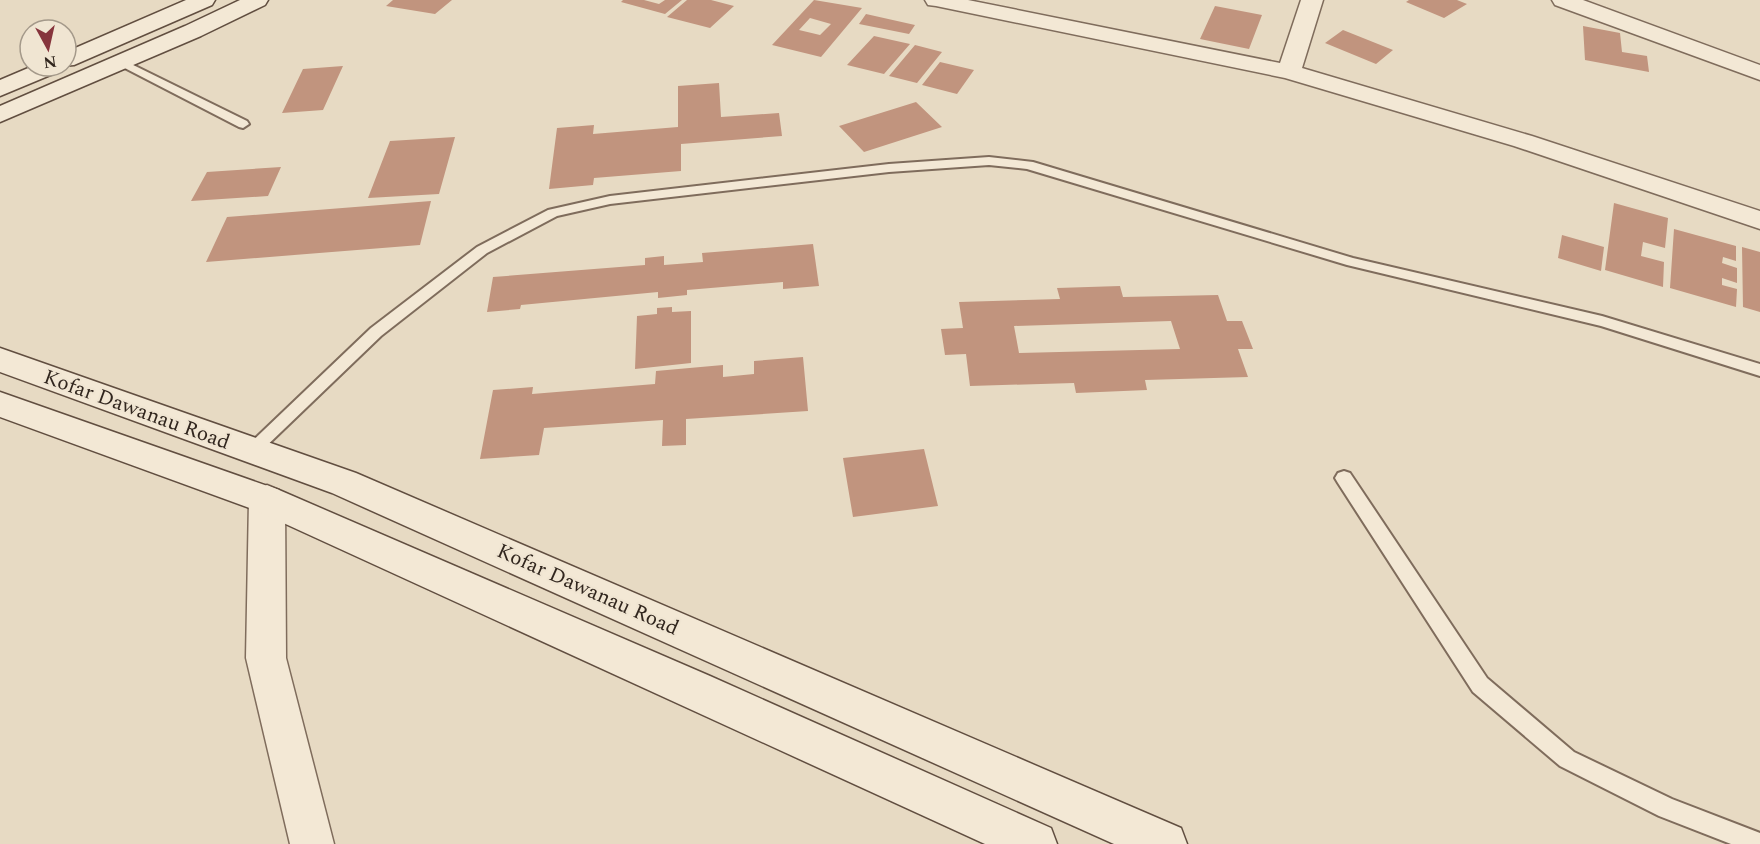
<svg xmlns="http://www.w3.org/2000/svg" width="1760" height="844" font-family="Spectral,serif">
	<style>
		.building { fill: #c1947e; fill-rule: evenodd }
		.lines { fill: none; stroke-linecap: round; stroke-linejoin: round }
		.lane-casing { stroke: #7f6c5c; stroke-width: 4 }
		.street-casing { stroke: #7f6c5c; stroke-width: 3 }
		.secondary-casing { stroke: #614e40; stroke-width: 3 }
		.lane { fill: #f3e8d5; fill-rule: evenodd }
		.street { fill: #f3e8d5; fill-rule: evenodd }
		.secondary { fill: #f3e8d5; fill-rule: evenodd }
		.labels { text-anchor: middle; stroke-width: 4.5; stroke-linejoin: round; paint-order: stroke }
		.street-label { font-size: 21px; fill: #31261e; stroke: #f0e5d2 }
	</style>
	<rect width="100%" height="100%" fill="#e7dac3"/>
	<path class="building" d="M 393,0 L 452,0 L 435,14 L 386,6 Z
		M 623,0 L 644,0 L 659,4 L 665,0 L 682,0 L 665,14 L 621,2 Z
		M 687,0 L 711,0 L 734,6 L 710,28 L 667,17 Z
		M 814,0 L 862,8 L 821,57 L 772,45 ZM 810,18 L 831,24 L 820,35 L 799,30 Z
		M 1409,0 L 1457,0 L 1467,4 L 1444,18 L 1406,2 Z
		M 1215,6 L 1262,15 L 1249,49 L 1200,39 Z
		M 866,14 L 915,25 L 909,34 L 859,24 Z
		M 1583,26 L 1620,33 L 1622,52 L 1647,56 L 1649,72 L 1585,60 Z
		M 1343,30 L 1393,50 L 1376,64 L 1325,43 Z
		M 874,36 L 910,44 L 884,74 L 847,65 Z
		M 915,45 L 942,52 L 917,83 L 889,76 Z
		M 940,62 L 974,70 L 957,94 L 922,85 Z
		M 343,66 L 323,110 L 282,113 L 303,69 Z
		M 719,83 L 721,117 L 779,113 L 782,136 L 681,144 L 681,171 L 594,178 L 593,185 L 549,189 L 557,128 L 594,125 L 593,134 L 678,127 L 678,86 Z
		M 916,102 L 942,127 L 864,152 L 839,126 Z
		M 455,137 L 439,194 L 368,198 L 390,141 Z
		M 281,167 L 268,196 L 191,201 L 207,172 Z
		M 431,201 L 420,245 L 206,262 L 227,217 Z
		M 1614,203 L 1668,218 L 1665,248 L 1643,242 L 1641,256 L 1664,262 L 1663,287 L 1605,270 Z
		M 1674,229 L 1736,246 L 1736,261 L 1723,257 L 1722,263 L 1737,268 L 1737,283 L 1722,278 L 1722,285 L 1737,289 L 1736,307 L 1670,288 Z
		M 1562,235 L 1604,247 L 1601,271 L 1558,258 Z
		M 813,244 L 819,286 L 783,289 L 783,282 L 687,290 L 687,295 L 658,298 L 658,292 L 521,305 L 520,309 L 487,312 L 493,277 L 645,265 L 645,258 L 664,256 L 664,265 L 703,262 L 702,253 Z
		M 1742,247 L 1760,252 L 1760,312 L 1743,307 Z
		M 1120,286 L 1123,297 L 1218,295 L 1227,321 L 1242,321 L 1253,349 L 1238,349 L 1248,377 L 1145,380 L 1147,390 L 1076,393 L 1074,383 L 970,386 L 966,354 L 945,355 L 941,329 L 963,328 L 959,302 L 1060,299 L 1057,288 ZM 1171,321 L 1180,349 L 1019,353 L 1014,326 Z
		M 672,307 L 672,312 L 691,311 L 691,363 L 635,369 L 637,316 L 657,314 L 657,308 Z
		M 803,357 L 808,411 L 686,419 L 686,445 L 662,446 L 663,420 L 544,428 L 539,455 L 480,459 L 493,390 L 533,387 L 532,394 L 655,384 L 656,371 L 723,365 L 723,377 L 754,374 L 754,361 Z
		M 924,449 L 938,506 L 853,517 L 843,458 Z"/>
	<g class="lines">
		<g class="lane-casing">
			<path id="lane" d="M 121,59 L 247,121 L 249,124 L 243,128 L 239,127 L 117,64 L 115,62 Z
				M 989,157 L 1033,162 L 1353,258 L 1602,316 L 1760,364 L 1760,376 L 1601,326 L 1347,265 L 1027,169 L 989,165 L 889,172 L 610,204 L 557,216 L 487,253 L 381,336 L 257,455 L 251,457 L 245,455 L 243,450 L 371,328 L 477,247 L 548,210 L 610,196 L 889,164 Z
				M 1344,471 L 1350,473 L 1487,678 L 1574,752 L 1672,799 L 1760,833 L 1760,844 L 1731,844 L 1659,816 L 1560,766 L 1473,692 L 1338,483 L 1335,478 L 1338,473 Z"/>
		</g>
		<g class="street-casing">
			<path id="street" d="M 925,0 L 968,0 L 1280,63 L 1301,0 L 1323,0 L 1302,68 L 1532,136 L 1760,211 L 1760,229 L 1514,146 L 1285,78 L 936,6 L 928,5 Z
				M 1552,0 L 1583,0 L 1760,65 L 1760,80 L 1555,5 Z
				M 267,485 L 279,490 L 285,500 L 286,658 L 334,844 L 290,844 L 246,658 L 249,500 L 255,490 Z"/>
		</g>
		<g class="secondary-casing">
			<path id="secondary" d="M 186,0 L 215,0 L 212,5 L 74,65 L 63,66 L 60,71 L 0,96 L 0,80 L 33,66 L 66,66 L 66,52 Z
				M 240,0 L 268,0 L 265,5 L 201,36 L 0,122 L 0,106 L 185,26 Z
				M 0,348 L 356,473 L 1181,828 L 1187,844 L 1114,844 L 332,493 L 0,372 Z
				M 0,392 L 279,490 L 710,676 L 1051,828 L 1057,844 L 985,844 L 255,510 L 0,417 Z"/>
		</g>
		<use href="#lane" class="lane"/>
		<use href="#street" class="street"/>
		<use href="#secondary" class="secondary"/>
	</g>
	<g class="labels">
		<g class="street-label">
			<text transform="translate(137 409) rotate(20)" y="7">Kofar Dawanau Road</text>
			<text transform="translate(588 589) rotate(24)" y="7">Kofar Dawanau Road</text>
		</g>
	</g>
	<g transform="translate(48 48) rotate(172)"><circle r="28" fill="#f0e5d2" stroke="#a4998a" stroke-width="1.5"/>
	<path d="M0-4.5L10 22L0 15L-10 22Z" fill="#86343c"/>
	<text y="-9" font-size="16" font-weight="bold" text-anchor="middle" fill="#31261e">N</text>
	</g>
</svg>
